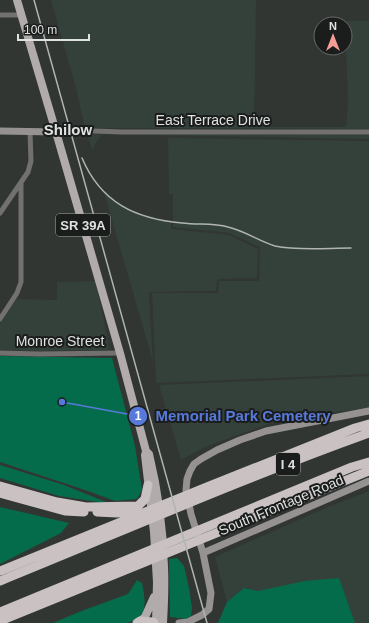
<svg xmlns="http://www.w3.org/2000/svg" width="369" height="623" font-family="Arial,sans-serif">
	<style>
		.built { fill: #34403a }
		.green { fill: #056c4b }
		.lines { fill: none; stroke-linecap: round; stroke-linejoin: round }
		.street { stroke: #737070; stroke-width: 5 }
		.secondary { stroke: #969291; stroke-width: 7 }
		.primary { stroke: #b1abab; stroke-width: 8 }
		.highway { stroke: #cac2c2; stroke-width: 9 }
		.rail { stroke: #b0b4b2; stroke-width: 1.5 }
		.labels { text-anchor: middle; stroke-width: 4; stroke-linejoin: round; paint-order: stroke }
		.shield { fill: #1b1d1c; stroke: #a4a7a5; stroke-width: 1 }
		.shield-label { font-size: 13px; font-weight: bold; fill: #dee2e0 }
		.street-label { font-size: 14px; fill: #dee2e0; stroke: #1b1d1c }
		.neighbourhood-label { font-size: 15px; font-weight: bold; fill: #dee2e0; stroke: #1b1d1c }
		.leader { fill: none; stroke: #577ada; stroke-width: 1.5 }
		.callout-dot { fill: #577ada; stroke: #1b1d1c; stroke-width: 1.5 }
		.mark-label { font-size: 12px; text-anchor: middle; font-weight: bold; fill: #fff }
		.callout-label { font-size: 15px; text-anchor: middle; font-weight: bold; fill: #577ada; stroke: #1b1d1c; stroke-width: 4; stroke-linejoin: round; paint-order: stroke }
	</style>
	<rect width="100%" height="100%" fill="#313633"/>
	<path class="built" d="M 51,0 L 256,0 L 254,127 L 346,127 L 348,103 L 345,21 L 369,21 L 369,129 L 85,128 L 76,88 Z
		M 87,134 L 369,135 L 369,139 L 102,134 L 101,135 L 92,150 Z
		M 168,138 L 369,141 L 369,374 L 156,383 L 152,293 L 218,293 L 219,281 L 259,281 L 260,247 L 229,233 L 173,227 L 173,194 L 169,194 Z
		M 103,189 L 117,202 L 131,210 L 145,215 L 171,221 L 171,228 L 172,229 L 229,235 L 258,249 L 257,278 L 218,279 L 217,281 L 216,291 L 150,292 L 149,294 L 153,362 Z
		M 96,281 L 110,350 L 39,351 L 0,350 L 0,324 L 16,299 L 57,300 L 57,282 Z
		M 369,376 L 369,408 L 285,418 L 207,446 L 181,460 L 159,385 Z
		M 369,491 L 369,623 L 355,623 L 338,578 L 258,591 L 244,588 L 227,602 L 215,557 L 328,507 Z"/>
	<path class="green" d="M 0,356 L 112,358 L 135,446 L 142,490 L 137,499 L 115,501 L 88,491 L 0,462 Z
		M 0,465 L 64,485 L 111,504 L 59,496 L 0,478 Z
		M 0,507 L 69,523 L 61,533 L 0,564 Z
		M 177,558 L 184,566 L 189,588 L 192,608 L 191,616 L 186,619 L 170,617 L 169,559 Z
		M 339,578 L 355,623 L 218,623 L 227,602 L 244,588 L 258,591 L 305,581 Z
		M 137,580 L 142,583 C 144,594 148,609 139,618 C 136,620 131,622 127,623 L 53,623 L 79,612 L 128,594 Z"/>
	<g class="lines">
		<path class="street" d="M 0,15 L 21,15
			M 56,132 L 67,130 L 122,132 L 369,132
			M 0,213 L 28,172 L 31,161 L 30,132
			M 0,319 L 17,293 L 21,282 L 21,183
			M 0,353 L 39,354 L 120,353"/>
		<path class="secondary" d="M 0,131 L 56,132
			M 203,553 L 369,481
			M 179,623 L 188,622 L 202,615 L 209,609 L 211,593 L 203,553 L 191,514 L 186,490 L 187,479 L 190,471 L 194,464 L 201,459 L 217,450 L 240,440 L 266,431 L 369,411"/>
		<path class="primary" d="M 17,0 L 56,132 L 120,353 L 146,451 L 149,454 C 158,491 163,529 164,567 C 165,586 164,605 163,623
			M 146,452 L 145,455 L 154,532 L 157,582 L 156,623
			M 140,621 L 145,617 L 154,597"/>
		<path class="highway" d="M 0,486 L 57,502 L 86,507 L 138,506 L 145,499 L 148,485
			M 0,493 L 65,511 L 84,512
			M 97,512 L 117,513 L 134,511
			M 0,571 L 207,487 L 355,428 L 369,424
			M 0,581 C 123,531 244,478 369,433
			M 0,612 L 352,467 L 369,462
			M 0,621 L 369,471
			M 137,623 L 140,621 L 153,622 L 154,623"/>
		<path class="rail" d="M 34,0 L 207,623
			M 82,158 C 101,203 136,219 182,223 C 198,225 213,223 228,227 C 245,231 259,241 275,246 C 298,251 327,248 351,248"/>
	</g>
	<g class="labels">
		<g class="shield">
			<rect x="56" y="214" width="54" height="22" rx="3"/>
			<rect x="276" y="453" width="24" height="22" rx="3"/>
		</g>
		<g class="shield-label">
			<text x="83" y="230">SR 39A</text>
			<text x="288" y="469">I 4</text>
		</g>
		<g class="street-label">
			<text x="213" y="125">East Terrace Drive</text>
			<text x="60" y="346">Monroe Street</text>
			<text transform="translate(281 505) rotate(-23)" y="5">South Frontage Road</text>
		</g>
		<g class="neighbourhood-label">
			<text x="68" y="135">Shilow</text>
		</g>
	</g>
	<path class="leader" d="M62 402L138 416"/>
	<g class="callout-dot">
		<circle cx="62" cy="402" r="4"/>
		<circle cx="138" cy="416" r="10"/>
	</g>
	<g class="mark-label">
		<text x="138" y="420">1</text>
	</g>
	<g class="callout-label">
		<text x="243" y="421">Memorial Park Cemetery</text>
	</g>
	<g transform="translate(333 36)"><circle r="19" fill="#1b1d1c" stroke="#696c6a"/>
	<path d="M0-3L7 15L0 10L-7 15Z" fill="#f59c96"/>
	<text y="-6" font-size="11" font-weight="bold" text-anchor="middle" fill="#dee2e0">N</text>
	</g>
	<path d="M18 34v6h71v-6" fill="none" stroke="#dee2e0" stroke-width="2"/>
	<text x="24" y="34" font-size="12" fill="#dee2e0" stroke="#1b1d1c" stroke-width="3" paint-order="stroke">100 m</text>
</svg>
